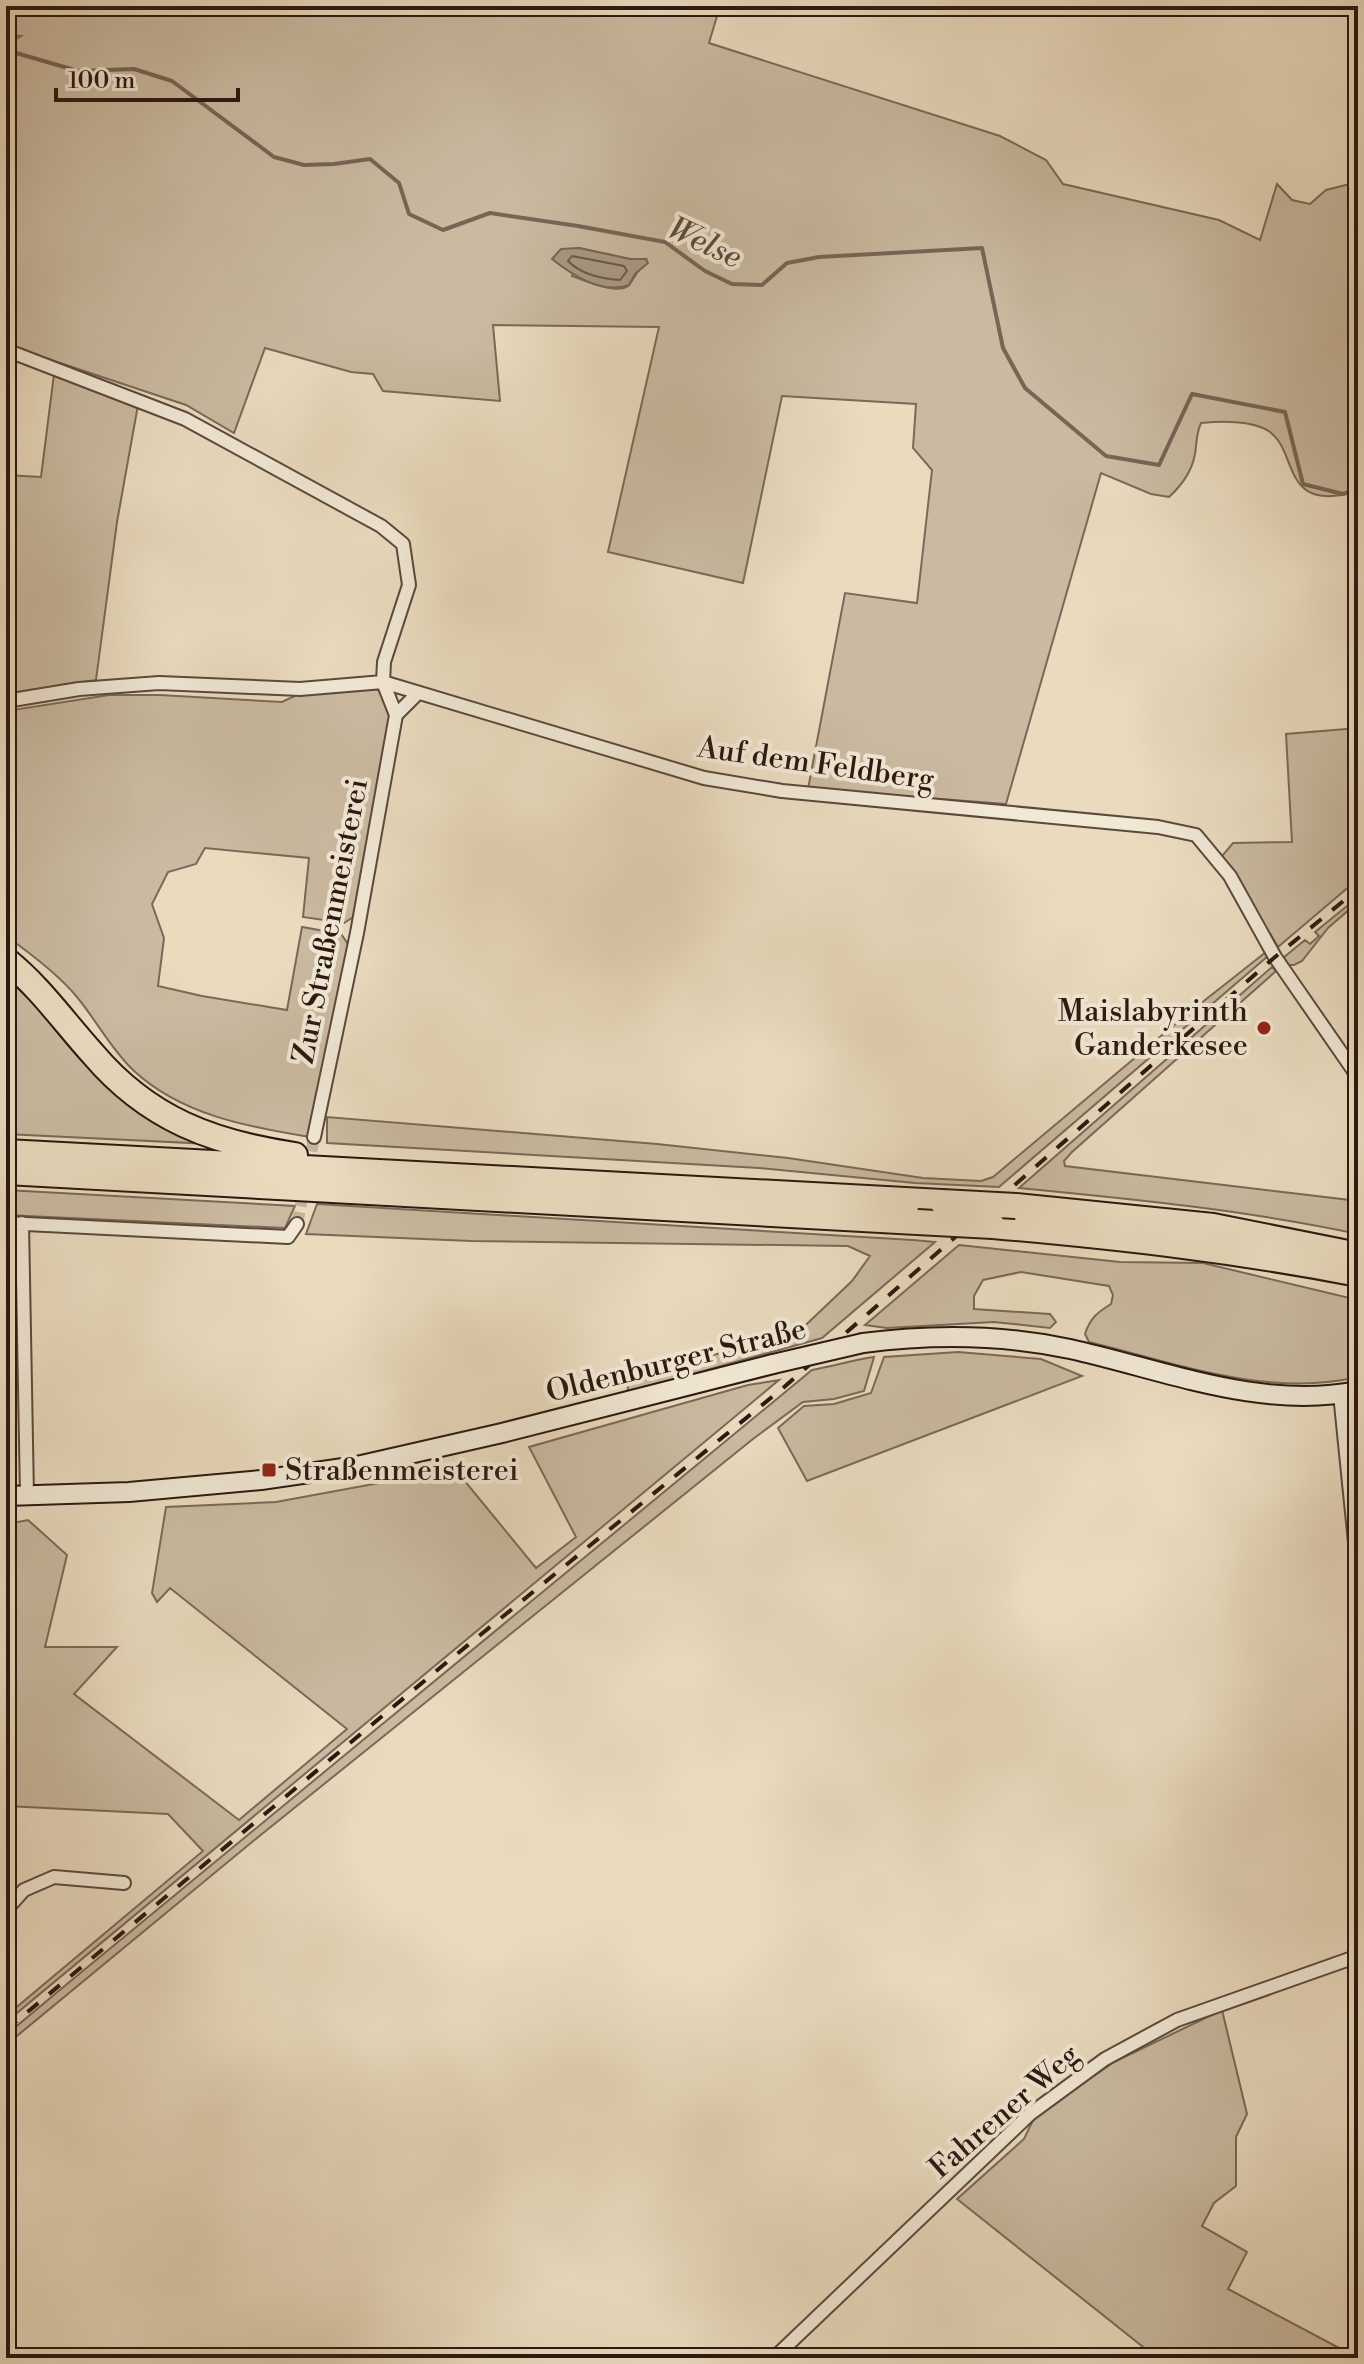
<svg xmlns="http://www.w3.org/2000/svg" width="1364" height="2364" font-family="'Libre Bodoni',serif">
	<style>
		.green { fill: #cabaa1; stroke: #7a6958; stroke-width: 2; fill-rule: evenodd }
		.water { fill: #a99984; stroke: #776556; stroke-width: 2 }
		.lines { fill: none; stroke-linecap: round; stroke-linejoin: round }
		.shore { stroke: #6a584a; stroke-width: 2 }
		.stream { stroke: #776556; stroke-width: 4 }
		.street-tunnel { stroke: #c4b49c; stroke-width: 12; stroke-dasharray: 12 6; stroke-linecap: butt }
		.street-casing { stroke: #5b493c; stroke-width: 16 }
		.secondary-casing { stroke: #2b1810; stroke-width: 22 }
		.highway-casing { stroke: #2b1810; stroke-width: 28 }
		.street { stroke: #f1e8d5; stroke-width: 12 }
		.secondary { stroke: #f1e8d5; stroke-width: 18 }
		.highway { stroke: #eadbbf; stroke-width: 24 }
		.rail { stroke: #2b1810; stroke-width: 4; stroke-dasharray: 14 14; stroke-linecap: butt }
		.secondary-bridge-casing { stroke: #2b1810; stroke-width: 22; stroke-linecap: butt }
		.highway-bridge-casing { stroke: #2b1810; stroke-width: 28; stroke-linecap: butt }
		.secondary-bridge { stroke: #f1e8d5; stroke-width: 18 }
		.highway-bridge { stroke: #eadbbf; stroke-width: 24 }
		.poi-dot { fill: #8f2418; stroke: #f1e8d5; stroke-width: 3 }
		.labels { text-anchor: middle; stroke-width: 8; stroke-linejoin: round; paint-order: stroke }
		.street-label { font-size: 30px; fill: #2b1810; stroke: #f1e8d5 }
		.poi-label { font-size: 30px; fill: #2b1810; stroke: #f1e8d5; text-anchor: end }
		.water-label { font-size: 32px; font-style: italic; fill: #5d4c3e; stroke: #f1e8d5 }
	</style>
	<rect width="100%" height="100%" fill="#eadbbf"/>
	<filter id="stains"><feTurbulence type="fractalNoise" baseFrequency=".0025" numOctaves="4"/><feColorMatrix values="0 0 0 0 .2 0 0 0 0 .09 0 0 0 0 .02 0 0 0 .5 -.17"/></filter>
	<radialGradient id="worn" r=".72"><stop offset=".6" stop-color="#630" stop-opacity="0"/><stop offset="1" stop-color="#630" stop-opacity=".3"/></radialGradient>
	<path class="green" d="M 6,6 L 720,6 L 709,43 L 1000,136 L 1046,160 L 1063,184 L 1219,220 L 1260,240 L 1277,184 L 1292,200 L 1310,204 L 1326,190 L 1358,182 L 1358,491 C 1275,516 1302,444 1263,428 C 1244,420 1221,421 1201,423 C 1196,434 1197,442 1195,454 C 1192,471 1181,486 1169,497 L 1151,494 L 1101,473 L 1006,804 L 808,789 L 845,593 L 917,603 L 932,470 L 913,448 L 916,404 L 782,396 L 743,583 L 608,552 L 659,327 L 493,325 L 500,401 L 383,391 L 373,374 L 351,372 L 265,348 L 234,433 L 186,405 L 6,345 L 6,44 L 21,36 L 6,34 ZM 579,248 L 630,259 L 646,259 C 641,265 633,281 628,286 C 617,295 584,280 572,276 Z
		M 54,374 L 138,405 L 117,522 L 96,680 L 6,694 L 6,475 L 41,477 Z
		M 378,687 L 385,696 L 392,721 L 355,916 L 344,923 L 303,917 L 309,858 L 205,848 L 196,864 L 168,872 L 152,904 L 164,938 L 158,986 L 202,996 L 287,1010 L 302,927 L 341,934 L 348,944 L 310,1137 C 248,1127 181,1115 133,1070 C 111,1049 96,1020 77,997 C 58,974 30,953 6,936 L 6,711 L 109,695 L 160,695 L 282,702 L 301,693 L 326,693 Z
		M 1358,728 L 1358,879 L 1278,947 L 1222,856 L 1233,843 L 1292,842 L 1286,734 Z
		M 1358,897 L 1358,902 L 1328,928 L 1302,961 L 1294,965 L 1288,965 L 1283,958 L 1305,940 L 1310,944 L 1319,936 L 1315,932 Z
		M 1266,952 L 1268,956 L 999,1187 L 915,1183 L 759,1168 L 327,1143 L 327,1117 L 657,1144 L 788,1158 L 923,1178 L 981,1181 L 993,1177 L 1186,1015 Z
		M 1272,967 L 1276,971 L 1072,1152 L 1064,1161 L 1065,1166 L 1358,1201 L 1358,1234 C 1246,1210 1132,1199 1019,1188 Z
		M 6,968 L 53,1015 L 211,1144 L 6,1134 Z
		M 6,1190 L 295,1206 L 285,1228 L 6,1215 Z
		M 317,1204 L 913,1240 L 935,1242 L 822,1338 L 628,1392 L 627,1372 L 791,1339 L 852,1281 L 870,1256 L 848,1246 L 471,1241 L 306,1234 Z
		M 959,1245 L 1120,1262 L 1203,1263 L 1358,1300 L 1358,1377 C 1268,1398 1175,1363 1089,1342 L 1085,1334 C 1090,1318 1098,1312 1111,1304 L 1113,1295 L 1109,1286 L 1021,1272 L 983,1280 L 974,1296 L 974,1309 L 1050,1314 L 1056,1322 L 1050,1328 L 994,1322 L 887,1328 L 865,1325 Z
		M 958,1352 L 1041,1359 L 1082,1376 L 807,1481 L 778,1428 L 804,1406 L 834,1404 L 871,1393 L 884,1357 Z
		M 874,1357 L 864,1391 L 834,1399 L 803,1402 L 753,1439 L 257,1838 L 6,2045 L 6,2035 L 61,1989 L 812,1370 C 834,1366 853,1360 874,1357 Z
		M 779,1380 L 6,2022 L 6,2016 L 203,1851 L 168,1814 L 6,1806 L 7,1524 L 28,1520 L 67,1555 L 45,1647 L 117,1647 L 74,1694 L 239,1820 L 347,1729 L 170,1588 L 157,1602 L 152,1593 L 166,1507 L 276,1502 L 455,1469 L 536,1568 L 576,1537 L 529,1447 L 748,1385 Z
		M 1222,2010 L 1247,2114 L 1236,2137 L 1236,2186 L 1214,2203 L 1202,2226 L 1247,2252 L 1228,2289 L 1358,2358 L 1157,2358 L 957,2199 L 1024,2139 L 1035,2116 L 1114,2062 Z"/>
	<path class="water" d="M 579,248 L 630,259 L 646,259 L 648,263 L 635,274 L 629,285 C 602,295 572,275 552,259 L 561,249 Z"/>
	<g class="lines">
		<path class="shore" d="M 572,256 L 624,266 L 627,271 L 620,280 C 602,279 581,274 568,261 Z"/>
		<path class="stream" d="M 6,50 L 78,71 L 134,69 L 172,81 L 274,157 L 304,165 L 334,164 L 370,159 L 399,183 L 409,214 L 443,230 L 490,213 L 578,226 L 665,242 L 705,271 L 732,284 L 762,285 L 787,263 L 819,257 L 982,248 L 1003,348 L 1025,388 L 1106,456 L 1159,465 L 1192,394 L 1285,412 L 1303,484 L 1343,494 L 1358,489"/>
		<path class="street-tunnel" d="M 308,1169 L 314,1137
			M 297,1224 L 304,1188"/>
		<g class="street-casing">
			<path id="street" d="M 6,350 L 185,419 L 381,526 L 403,544 L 409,585 L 384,662 L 383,682 L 396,715 L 357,933 L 314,1137
				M 6,701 L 79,689 L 159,683 L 300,689 L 383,682 L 704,778 L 782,791 L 1158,827 L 1196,835 L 1230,876 L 1275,957 L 1358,1077
				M 396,715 L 418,693
				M 6,1223 L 288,1237 L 297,1224
				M 22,1223 L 27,1496
				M 1340,1394 L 1358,1572
				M 6,1910 L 24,1890 L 54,1877 L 124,1883
				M 774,2358 L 1030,2114 L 1105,2059 L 1177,2020 L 1358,1956"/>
		</g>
		<g class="secondary-casing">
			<path id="secondary" d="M 863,1343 C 933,1334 1000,1334 1070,1349 C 1165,1370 1259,1410 1358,1391
				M 6,1496 L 129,1492 L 261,1480 L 357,1466 L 502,1433 L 773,1364"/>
		</g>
		<g class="highway-casing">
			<path id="highway" d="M 6,960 C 40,987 64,1022 93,1054 C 148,1119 213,1143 295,1155
				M 6,1152 L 942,1202
				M 6,1172 L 917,1222
				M 1016,1206 L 1213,1226 L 1358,1255
				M 993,1226 C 1118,1237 1235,1250 1358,1274"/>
		</g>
		<use href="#street" class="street"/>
		<use href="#secondary" class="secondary"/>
		<use href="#highway" class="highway"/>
		<path class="rail" d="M 6,2030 L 441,1667 L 783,1388 L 1275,957 L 1358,889"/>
		<g class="secondary-bridge-casing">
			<path id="secondary-bridge" d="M 773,1364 L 863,1343"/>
		</g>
		<g class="highway-bridge-casing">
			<path id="highway-bridge" d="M 942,1202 L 1016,1206
				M 917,1222 L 993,1226"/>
		</g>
		<use href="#secondary-bridge" class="secondary-bridge"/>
		<use href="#highway-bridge" class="highway-bridge"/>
	</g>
	<g class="poi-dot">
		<circle cx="1264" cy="1028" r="8"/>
		<rect x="261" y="1462" width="16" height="16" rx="4"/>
	</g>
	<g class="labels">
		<g class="street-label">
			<text transform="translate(816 763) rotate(8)" y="10">Auf dem Feldberg</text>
			<text transform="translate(330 921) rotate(-79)" y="10">Zur Straßenmeisterei</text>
			<text transform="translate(676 1360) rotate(-14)" y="10">Oldenburger Straße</text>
			<text transform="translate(1004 2111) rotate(-41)" y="10">Fahrener Weg</text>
		</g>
		<g class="poi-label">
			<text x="1248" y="1021">Maislabyrinth<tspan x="1248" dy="34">Ganderkesee</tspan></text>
			<text x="285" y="1480" text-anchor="start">Straßenmeisterei</text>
		</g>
		<g class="water-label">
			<text transform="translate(705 242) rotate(25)" y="11">Welse</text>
		</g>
	</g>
	<rect width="1364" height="2364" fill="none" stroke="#eadbbf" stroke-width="32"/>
	<rect x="8" y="8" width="1348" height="2348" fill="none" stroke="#2b1810" stroke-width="4"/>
	<rect x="16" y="16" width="1332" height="2332" fill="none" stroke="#2b1810" stroke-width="2"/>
	<path d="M56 88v12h182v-12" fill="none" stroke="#2b1810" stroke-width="4"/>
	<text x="68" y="88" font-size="24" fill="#2b1810" stroke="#f1e8d5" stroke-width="6" paint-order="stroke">100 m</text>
	<rect width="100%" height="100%" filter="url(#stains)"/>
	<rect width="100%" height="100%" fill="url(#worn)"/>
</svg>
